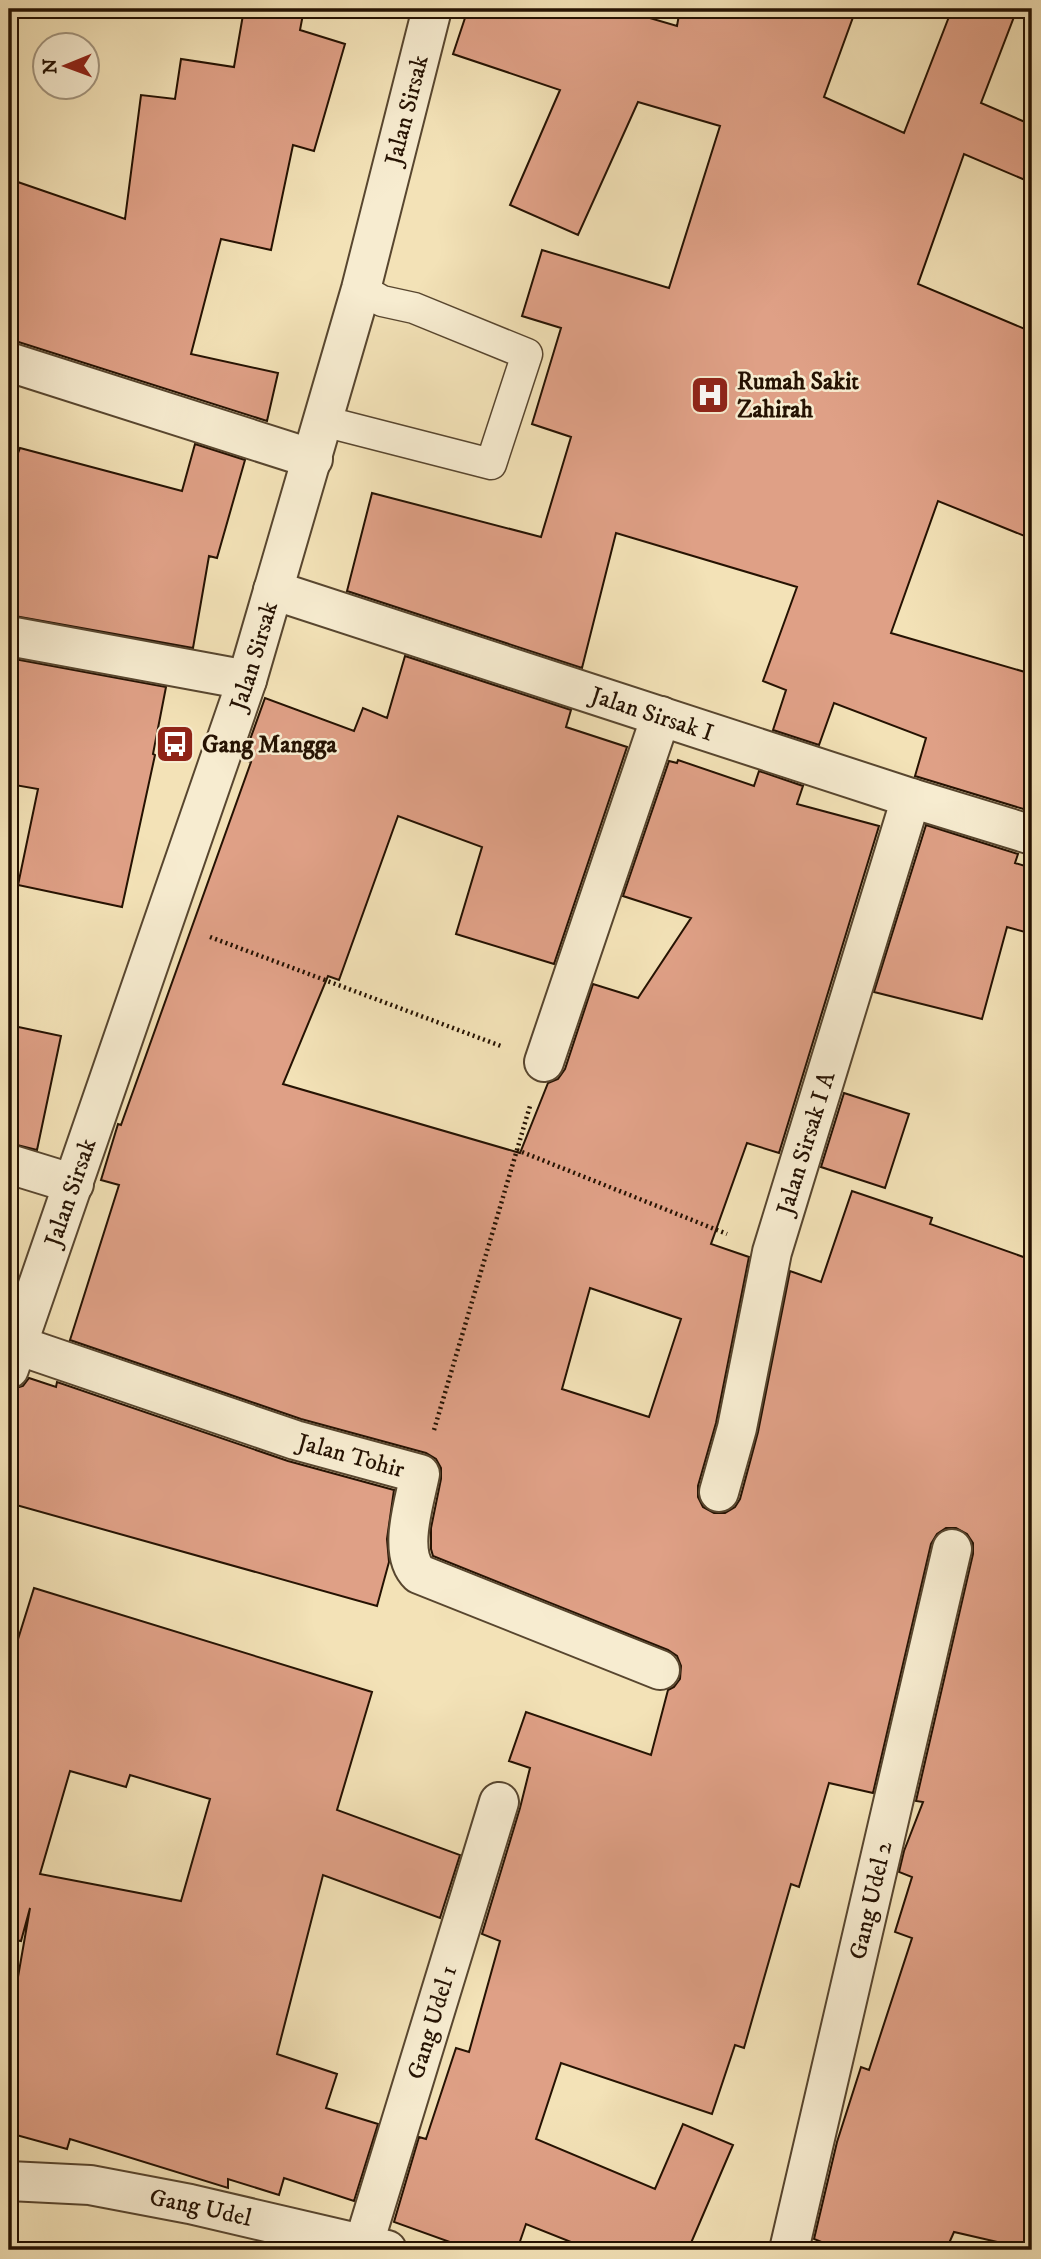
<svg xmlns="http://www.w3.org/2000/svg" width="1041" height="2259" font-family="'IM FELL DW Pica',serif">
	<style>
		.building { fill: #dfa086; stroke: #251202; stroke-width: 2; fill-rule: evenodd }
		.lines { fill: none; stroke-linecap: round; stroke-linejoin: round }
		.service-casing { stroke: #58462f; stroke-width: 33 }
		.minor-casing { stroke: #58462f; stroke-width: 42 }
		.tertiary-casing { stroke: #58462f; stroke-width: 42 }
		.path { stroke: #251202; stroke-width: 4.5; stroke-dasharray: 2 3.5; stroke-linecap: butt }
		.service { stroke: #f7ecd0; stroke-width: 30 }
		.minor { stroke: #f7ecd0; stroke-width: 38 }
		.tertiary { stroke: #f7ecd0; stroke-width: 38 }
		.labels { text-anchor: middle; stroke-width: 5; stroke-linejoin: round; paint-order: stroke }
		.street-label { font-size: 24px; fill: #251202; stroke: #f7ecd0 }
		.poi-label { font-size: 24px; font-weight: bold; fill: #251202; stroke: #f7ecd0; text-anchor: start }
	</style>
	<rect width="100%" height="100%" fill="#f3e2b7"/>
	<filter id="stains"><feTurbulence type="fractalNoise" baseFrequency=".00286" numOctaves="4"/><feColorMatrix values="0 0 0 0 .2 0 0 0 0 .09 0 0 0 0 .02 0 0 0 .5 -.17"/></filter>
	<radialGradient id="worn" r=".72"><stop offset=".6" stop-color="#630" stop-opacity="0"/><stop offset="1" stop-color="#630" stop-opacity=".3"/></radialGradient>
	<path class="building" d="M 244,9 L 304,9 L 300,30 L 345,44 L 314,151 L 293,145 L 271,250 L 221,239 L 191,354 L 278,373 L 267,421 L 9,339 L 9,179 L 125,219 L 141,95 L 175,99 L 181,59 L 234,67 Z
		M 468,9 L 619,9 L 677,26 L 680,9 L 856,9 L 824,97 L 904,133 L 952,9 L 1017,9 L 981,103 L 1032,125 L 1032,183 L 964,154 L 918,284 L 1032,332 L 1032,539 L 938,501 L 891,633 L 1032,674 L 1032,802 L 1030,811 L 915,776 L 926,738 L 834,703 L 819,745 L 773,730 L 786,690 L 763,681 L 797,587 L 616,533 L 582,668 L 347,591 L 372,493 L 541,537 L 571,437 L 532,424 L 561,328 L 522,316 L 542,250 L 669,288 L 720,126 L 638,102 L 578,235 L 510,205 L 560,90 L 453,54 Z
		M 195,444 L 245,460 L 217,558 L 209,556 L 193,648 L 9,615 L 9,476 L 20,448 L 182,491 Z
		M 405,656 L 571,710 L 566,727 L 627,747 L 554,964 L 456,934 L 482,847 L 398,816 L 339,980 L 328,976 L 283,1084 L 520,1153 L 548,1083 L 558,1079 L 565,1069 L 593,984 L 638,998 L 691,918 L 623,896 L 669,761 L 677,763 L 678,760 L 754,786 L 759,771 L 803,786 L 797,804 L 879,826 L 779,1153 L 747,1143 L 711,1244 L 749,1257 L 716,1423 L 698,1486 L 698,1497 L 703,1507 L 714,1513 L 725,1513 L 735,1507 L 740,1499 L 758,1432 L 790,1271 L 821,1282 L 852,1191 L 932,1218 L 930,1224 L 1032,1260 L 1032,2250 L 954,2232 L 946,2250 L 841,2250 L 814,2239 L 837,2142 L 861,2067 L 869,2070 L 912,1938 L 895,1932 L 912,1877 L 899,1872 L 904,1851 L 923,1802 L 916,1801 L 973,1554 L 973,1543 L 967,1534 L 956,1528 L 946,1528 L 937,1534 L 931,1544 L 873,1793 L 829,1783 L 799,1887 L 791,1884 L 744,2048 L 735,2045 L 712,2114 L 561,2063 L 536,2139 L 655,2189 L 683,2124 L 733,2145 L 688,2250 L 591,2250 L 526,2224 L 517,2250 L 472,2250 L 394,2222 L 419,2137 L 426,2139 L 456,2048 L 469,2052 L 500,1941 L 482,1934 L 520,1808 L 530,1768 L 509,1761 L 526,1712 L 651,1755 L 668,1690 L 674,1687 L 680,1679 L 681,1666 L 677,1656 L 668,1650 L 433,1556 L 431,1549 L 431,1528 L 441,1479 L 441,1468 L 436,1459 L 426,1453 L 301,1419 L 70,1340 L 119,1185 L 101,1180 L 118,1124 L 121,1125 L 251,762 L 243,759 L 265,698 L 354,731 L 363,708 L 387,718 ZM 590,1288 L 681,1319 L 649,1417 L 562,1389 Z
		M 9,658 L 166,687 L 153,754 L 155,755 L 122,907 L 18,885 L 38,789 L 9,784 Z
		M 926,825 L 1018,854 L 1015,863 L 1032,868 L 1032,934 L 1007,927 L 982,1019 L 874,992 Z
		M 9,1025 L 61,1036 L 37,1150 L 9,1143 Z
		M 844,1093 L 909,1114 L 885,1188 L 821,1167 Z
		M 29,1378 L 56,1387 L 57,1382 L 288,1461 L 394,1490 L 387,1539 L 389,1562 L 377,1606 L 9,1503 L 9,1390 L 23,1386 Z
		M 34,1588 L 372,1692 L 337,1810 L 460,1855 L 440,1918 L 323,1875 L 277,2054 L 337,2074 L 326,2108 L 378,2124 L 354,2201 L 284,2178 L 279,2195 L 228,2179 L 228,2188 L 70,2139 L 67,2149 L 9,2133 L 9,1974 L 18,1977 L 30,1908 L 21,1941 L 9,1939 L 9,1668 ZM 70,1771 L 126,1787 L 130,1775 L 210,1799 L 181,1901 L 40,1874 Z"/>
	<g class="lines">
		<g class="service-casing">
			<path id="service" d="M 323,421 L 491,464 L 527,354 L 414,308 L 382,301 L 361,289"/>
		</g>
		<g class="minor-casing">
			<g id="minor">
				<path d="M 9,362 L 313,459"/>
				<path id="s1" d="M 273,590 L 911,798 L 1032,835"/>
				<path d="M 9,636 L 247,680"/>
				<path d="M 544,1062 L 661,716"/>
				<path d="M 9,1164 L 74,1184"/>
				<path id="s2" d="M 17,1345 L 295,1440 L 420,1474 C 415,1500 397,1553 419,1574 L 660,1670"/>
				<path id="s3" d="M 719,1492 L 737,1428 L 772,1252 L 911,798"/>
				<path id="s4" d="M 9,2181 L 90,2185 L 190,2204 L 387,2250"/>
				<path id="s5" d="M 364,2243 L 499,1802"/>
				<path id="s6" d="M 789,2250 L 952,1549"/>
			</g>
		</g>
		<g class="tertiary-casing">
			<g id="tertiary">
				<path id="s7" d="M 9,1369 L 247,680 L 361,289 L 432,9"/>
			</g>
		</g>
		<path class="path" d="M 210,937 L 501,1046
			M 517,1150 L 727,1234
			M 434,1430 L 530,1106"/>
		<use href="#service" class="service"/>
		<use href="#minor" class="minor"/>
		<use href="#tertiary" class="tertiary"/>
	</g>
	<defs>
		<g id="hospital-square" transform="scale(2.0125)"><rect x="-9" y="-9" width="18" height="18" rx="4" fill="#8f2418" stroke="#f7ecd0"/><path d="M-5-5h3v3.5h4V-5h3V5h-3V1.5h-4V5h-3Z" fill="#fff"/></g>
		<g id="bus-square" transform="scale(2.0125)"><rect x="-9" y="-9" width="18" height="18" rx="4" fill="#8f2418" stroke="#f7ecd0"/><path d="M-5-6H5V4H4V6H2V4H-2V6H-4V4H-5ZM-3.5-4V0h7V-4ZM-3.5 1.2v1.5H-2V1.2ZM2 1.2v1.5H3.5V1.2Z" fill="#fff"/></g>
	</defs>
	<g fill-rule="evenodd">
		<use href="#hospital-square" x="710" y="395"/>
		<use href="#bus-square" x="175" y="744"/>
	</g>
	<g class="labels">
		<g class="street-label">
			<text dy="8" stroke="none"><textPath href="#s7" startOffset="1321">Jalan Sirsak</textPath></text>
			<text dy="8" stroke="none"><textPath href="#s7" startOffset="754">Jalan Sirsak</textPath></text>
			<text dy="8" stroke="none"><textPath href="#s1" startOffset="399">Jalan Sirsak I</textPath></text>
			<text dy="8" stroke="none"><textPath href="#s3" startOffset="360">Jalan Sirsak I A</textPath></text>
			<text dy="8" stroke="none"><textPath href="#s7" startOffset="187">Jalan Sirsak</textPath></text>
			<text dy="8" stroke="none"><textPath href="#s2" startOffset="352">Jalan Tohir</textPath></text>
			<text dy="8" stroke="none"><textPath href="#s6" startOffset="359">Gang Udel 2</textPath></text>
			<text dy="8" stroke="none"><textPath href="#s5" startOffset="231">Gang Udel 1</textPath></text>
			<text dy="8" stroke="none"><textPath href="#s4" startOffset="194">Gang Udel</textPath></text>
		</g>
		<g class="poi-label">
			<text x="737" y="389">Rumah Sakit<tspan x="737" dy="28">Zahirah</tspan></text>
			<text x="202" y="752">Gang Mangga</text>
		</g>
	</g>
	<rect width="1041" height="2259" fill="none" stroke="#f3e2b7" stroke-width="35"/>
	<rect x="10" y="10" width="1020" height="2238" fill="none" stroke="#251202" stroke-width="3.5"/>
	<rect x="18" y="18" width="1006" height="2224" fill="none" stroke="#251202" stroke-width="2"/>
	<g transform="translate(66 66) rotate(269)"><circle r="33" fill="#f7ecd0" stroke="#a3957e" stroke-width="2"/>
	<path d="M0-5L12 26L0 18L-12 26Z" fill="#8f2418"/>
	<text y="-10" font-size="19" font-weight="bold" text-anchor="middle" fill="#251202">N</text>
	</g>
	<rect width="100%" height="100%" filter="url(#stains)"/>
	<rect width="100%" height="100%" fill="url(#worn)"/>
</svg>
